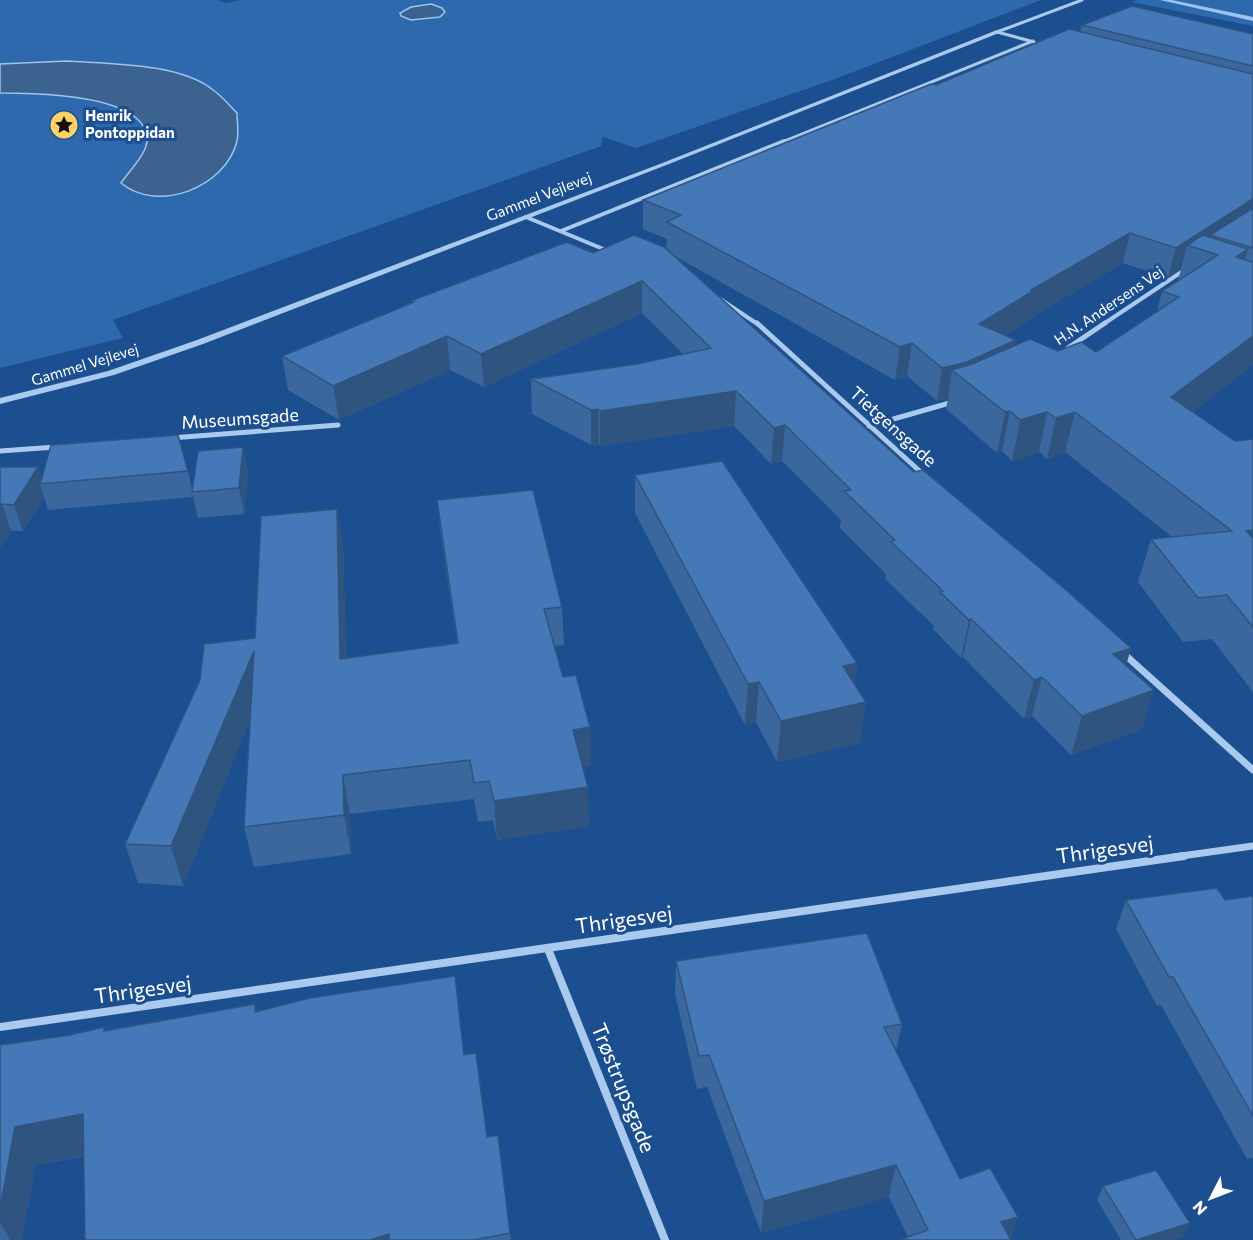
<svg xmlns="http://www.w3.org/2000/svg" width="1253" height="1240" font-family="Commissioner,sans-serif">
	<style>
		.green { fill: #2e69ad }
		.water { fill: #3c6290; stroke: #9cc4f0; stroke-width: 1.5 }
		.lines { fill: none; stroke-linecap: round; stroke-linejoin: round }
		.stream { fill: #9cc4f0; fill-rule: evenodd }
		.minor-far4 { stroke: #a9c9ee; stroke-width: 3 }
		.minor-far3 { stroke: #a9c9ee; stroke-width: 4 }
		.minor-far2 { stroke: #a9c9ee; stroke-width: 5 }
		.minor-far1 { stroke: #a9c9ee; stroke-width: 7 }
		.minor { stroke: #a9c9ee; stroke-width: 8 }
		.tertiary { fill: #a9c9ee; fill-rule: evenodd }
		.wall { fill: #3a679d; fill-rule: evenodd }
		.shaded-wall { fill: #305480 }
		.building { fill: #4478b7; stroke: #305480; stroke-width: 1.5 }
		.labels { text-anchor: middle; stroke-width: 6; stroke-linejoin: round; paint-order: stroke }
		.far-poi-label { font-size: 15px; font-weight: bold; fill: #fff; stroke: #1b4f8f; text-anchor: start }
		.far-street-label { font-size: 15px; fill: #fff; stroke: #1b4f8f }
		.street-label { font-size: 18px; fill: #fff; stroke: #1b4f8f }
		.near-street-label { font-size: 21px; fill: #fff; stroke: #1b4f8f }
	</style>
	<rect width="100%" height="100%" fill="#1b4f8f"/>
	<path class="green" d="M 0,0 L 218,0 L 226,3 L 240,0 L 1041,0 L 835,79 L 636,148 L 603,137 L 601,146 L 113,320 L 123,338 L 0,368 Z
		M 1137,0 L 1253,0 L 1253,26 L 1131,2 Z"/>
	<path class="water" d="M 431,4 L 442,8 L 445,12 L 440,17 L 411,20 L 401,16 L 400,13 L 411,7 Z
		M 67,61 C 109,64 180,63 213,90 C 222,96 229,105 237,113 C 237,121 239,132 237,141 C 226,187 158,214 121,183 C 129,171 150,151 147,136 C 140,93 32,93 0,93 L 0,64 Z"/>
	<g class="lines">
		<path class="stream" d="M 1160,0 L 1172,0 L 1253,17 L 1253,21 Z"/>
		<path class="minor-far4" d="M 997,32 L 1034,42
			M 997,32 L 1082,0
			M 780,143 L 1033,41"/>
		<path class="minor-far3" d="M 526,217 L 608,251
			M 561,231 L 784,141
			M 720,299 L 759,325
			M 1102,325 L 1186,269"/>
		<path class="minor-far2" d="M 757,323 L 925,476
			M 1068,348 L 1105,323
			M 869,426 L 953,402
			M 171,438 L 338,425
			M 0,451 L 56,447"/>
		<path class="minor-far1" d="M 1123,653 L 1253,770
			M 1174,857 L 1253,846"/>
		<path class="minor" d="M 548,949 L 665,1240
			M 0,1027 L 1184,856"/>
		<path class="tertiary" d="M 997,30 L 999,33 L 669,164 L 203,344 L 114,375 L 0,404 L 0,398 L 108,371 L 197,340 L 665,162 Z"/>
	</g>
	<path class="wall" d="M 1082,25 L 1253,34 L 1253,365 L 1192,412 L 1235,441 L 1253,439 L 1253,692 L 1212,639 L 1183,642 L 1138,582 L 1151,539 L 1172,537 L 1065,452 L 1047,459 L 1039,452 L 1012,461 L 1002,451 L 997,453 L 946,409 L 948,398 L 937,401 L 907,376 L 895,380 L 673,255 L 914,472 L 1131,648 L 1126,665 L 1142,729 L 1071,755 L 1032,716 L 1024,719 L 963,657 L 961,658 L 933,629 L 934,626 L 885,579 L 886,574 L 840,528 L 841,520 L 782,461 L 771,464 L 734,426 L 600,446 L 599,444 L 591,445 L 532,414 L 531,379 L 637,364 L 683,354 L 642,313 L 484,387 L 450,370 L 339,420 L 288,390 L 282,356 L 412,303 L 411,301 L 593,253 L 666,249 L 667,239 L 643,229 L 643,200 L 936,85 L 1080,32 ZM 1123,263 L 1168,278 L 1181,269 L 1178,281 L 1162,291 L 1157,311 L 1096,352 L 1058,351 L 1015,345 L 1006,335 L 1027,322 L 1027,320 Z
		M 243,447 L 248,473 L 244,514 L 198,518 L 193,497 L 48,510 L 44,497 L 23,531 L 11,531 L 0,548 L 0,467 L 42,478 L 188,471 L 192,489 Z
		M 635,475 L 857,663 L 854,684 L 860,743 L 777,762 L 756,722 L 745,725 L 635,513 Z
		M 437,500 L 562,607 L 564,645 L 554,646 L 563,677 L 590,727 L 591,766 L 583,767 L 589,826 L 497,840 L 493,820 L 478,822 L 474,799 L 350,814 L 351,854 L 254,867 L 244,827 L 250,719 L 183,886 L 138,883 L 125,844 L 255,638 L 343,545 L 346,658 L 457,643 L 441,536 Z
		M 1253,896 L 1253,1158 L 1247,1159 L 1161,1005 L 1157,1006 L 1116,929 L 1126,900 L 1225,900 Z
		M 676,961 L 902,1024 L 896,1051 L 960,1179 L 1018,1217 L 908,1237 L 889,1197 L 761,1233 L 707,1087 L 697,1089 L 675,994 Z
		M 255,1004 L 257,1012 L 465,1054 L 487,1137 L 498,1135 L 511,1240 L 85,1240 L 84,1156 L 35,1165 L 22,1240 L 0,1240 L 0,1045 L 70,1035 L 104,1027 L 105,1030 Z
		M 1103,1186 L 1183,1237 L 1174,1240 L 1121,1240 L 1097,1200 Z"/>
	<path class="shaded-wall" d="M 1253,199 L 1253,220 L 1210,235 L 1206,251 L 1187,245 L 1181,269 L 1168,278 L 1176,248 Z
		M 1130,233 L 1123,263 L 1027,320 L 1027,322 L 973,356 L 979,324 L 1031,290 Z
		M 1248,249 L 1237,285 L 1236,257 Z
		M 642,281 L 642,313 L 484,387 L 481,354 Z
		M 447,336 L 450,370 L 339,420 L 333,386 Z
		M 1253,336 L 1253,365 L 1160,437 L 1171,397 Z
		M 1016,340 L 1010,372 L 952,370 L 948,398 L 937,401 L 942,368 Z
		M 912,343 L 907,376 L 895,380 L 900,347 Z
		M 736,391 L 734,426 L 600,446 L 600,411 Z
		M 598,409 L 599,444 L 591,445 L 591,410 Z
		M 1010,411 L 1002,451 L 997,453 L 1005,412 Z
		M 1047,412 L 1039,452 L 1012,461 L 1020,420 Z
		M 1075,412 L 1065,452 L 1047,459 L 1056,418 Z
		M 785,425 L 782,461 L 771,464 L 774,428 Z
		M 243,447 L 248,473 L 244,514 L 239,488 Z
		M 38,467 L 44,483 L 40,484 L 44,497 L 23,531 L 14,505 Z
		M 2,504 L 11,531 L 0,548 L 0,507 Z
		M 337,509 L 343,545 L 347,697 L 340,659 Z
		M 1253,530 L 1253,570 L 1246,531 Z
		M 971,619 L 963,657 L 961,658 L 969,620 Z
		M 1131,648 L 1120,686 L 1113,654 Z
		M 254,651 L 262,689 L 183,886 L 171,846 Z
		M 857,663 L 852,703 L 843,666 Z
		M 1042,677 L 1032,716 L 1024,719 L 1034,680 Z
		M 759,682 L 756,722 L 745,725 L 748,684 Z
		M 1154,690 L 1142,729 L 1071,755 L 1082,716 Z
		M 866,702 L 860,743 L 777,762 L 781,721 Z
		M 590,727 L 591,766 L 574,769 L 573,730 Z
		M 343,775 L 350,814 L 351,854 L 344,815 Z
		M 588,787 L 589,826 L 497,840 L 494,801 Z
		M 83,1114 L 100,1152 L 35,1165 L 22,1240 L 10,1240 L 0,1222 L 0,1209 L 15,1127 Z
		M 896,1165 L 889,1197 L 761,1233 L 764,1201 Z
		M 1018,1217 L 1010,1240 L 1001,1222 Z
		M 1190,1223 L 1183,1237 L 1174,1240 L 1136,1240 Z
		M 389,1234 L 390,1240 L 370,1240 Z"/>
	<path class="building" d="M 1132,6 L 1253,34 L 1253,66 L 1082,25 Z
		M 1069,29 L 1253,74 L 1253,199 L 1176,248 L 1130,233 L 1031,290 L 1033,291 L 979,324 L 1016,340 L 967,362 L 942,368 L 912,343 L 900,347 L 667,222 L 681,215 L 643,200 L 931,84 L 936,85 Z
		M 1253,208 L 1253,248 L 1210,235 Z
		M 634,235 L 664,247 L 914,472 L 923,470 L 1066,590 L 1131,648 L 1113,654 L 1154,690 L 1082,716 L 1042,677 L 1034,680 L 971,619 L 969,620 L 940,592 L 943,591 L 891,542 L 895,540 L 844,491 L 851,490 L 785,425 L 774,428 L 736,391 L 600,411 L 598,409 L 591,410 L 531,379 L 637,364 L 711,348 L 642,281 L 481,354 L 447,336 L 333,386 L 282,356 L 414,302 L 411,301 L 567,242 L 593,253 Z
		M 1203,235 L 1248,249 L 1236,257 L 1253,262 L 1253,336 L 1171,397 L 1235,441 L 1253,439 L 1253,530 L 1246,531 L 1253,538 L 1253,627 L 1227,595 L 1198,598 L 1151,539 L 1232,531 L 1075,412 L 1056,418 L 1047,412 L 1020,420 L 1010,411 L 1005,412 L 952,370 L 972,364 L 1030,339 L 1058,351 L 1081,342 L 1096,352 L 1179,297 L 1162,291 L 1218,255 L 1187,245 Z
		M 178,435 L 188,471 L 40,484 L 51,445 Z
		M 243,447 L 239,488 L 192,492 L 198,451 Z
		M 722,461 L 857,663 L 843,666 L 866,702 L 781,721 L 759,682 L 748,684 L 635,475 Z
		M 0,467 L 38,467 L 14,505 L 2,504 L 0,507 Z
		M 533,490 L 562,607 L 544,609 L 563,677 L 576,675 L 590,727 L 573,730 L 588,787 L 494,801 L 489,781 L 474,783 L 470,760 L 343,775 L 344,815 L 244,827 L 254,651 L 171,846 L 125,844 L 200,680 L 204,644 L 255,638 L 261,516 L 337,509 L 340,659 L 458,643 L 437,500 Z
		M 1217,888 L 1225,900 L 1253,896 L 1253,1116 L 1173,977 L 1169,977 L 1126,900 Z
		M 867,933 L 902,1024 L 884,1027 L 960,1179 L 990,1168 L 1018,1217 L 1001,1222 L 1011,1240 L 899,1240 L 928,1230 L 896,1165 L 764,1201 L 709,1055 L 699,1056 L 676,961 Z
		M 455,976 L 464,1055 L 476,1053 L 487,1137 L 498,1135 L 510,1233 L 473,1240 L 389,1240 L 389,1234 L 370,1240 L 85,1240 L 83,1114 L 15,1127 L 0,1209 L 0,1045 L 70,1035 L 104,1027 L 104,1031 L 255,1004 L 255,1012 L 310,998 Z
		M 1156,1170 L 1190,1223 L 1136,1240 L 1103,1186 Z"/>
	<defs>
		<g id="sight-disc" transform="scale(1.5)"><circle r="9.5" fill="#ffd166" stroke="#1b4f8f"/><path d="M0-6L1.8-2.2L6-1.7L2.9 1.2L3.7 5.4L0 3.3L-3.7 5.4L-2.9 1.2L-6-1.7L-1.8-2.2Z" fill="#111"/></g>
	</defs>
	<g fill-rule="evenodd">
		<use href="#sight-disc" x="64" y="125"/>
	</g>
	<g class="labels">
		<g class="far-poi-label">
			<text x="85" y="121">Henrik<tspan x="85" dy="17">Pontoppidan</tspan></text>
		</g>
		<g class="far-street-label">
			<text transform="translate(539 197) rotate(-21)" y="5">Gammel Vejlevej</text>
			<text transform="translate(1109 306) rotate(-34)" y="5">H.N. Andersens Vej</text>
			<text transform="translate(85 365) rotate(-17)" y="5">Gammel Vejlevej</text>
		</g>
		<g class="street-label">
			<text transform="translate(240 419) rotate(-4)" y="6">Museumsgade</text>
			<text transform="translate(893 427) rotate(42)" y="6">Tietgensgade</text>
		</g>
		<g class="near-street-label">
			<text transform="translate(1105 850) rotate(-8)" y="7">Thrigesvej</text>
			<text transform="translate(624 920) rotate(-8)" y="7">Thrigesvej</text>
			<text transform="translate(143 990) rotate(-8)" y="7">Thrigesvej</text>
			<text transform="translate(623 1088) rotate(68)" y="7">Trøstrupsgade</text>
		</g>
	</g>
	<g transform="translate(1211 1198) rotate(228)" stroke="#1b4f8f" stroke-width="4.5" paint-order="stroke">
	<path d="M0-4.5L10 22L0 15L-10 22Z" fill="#ffffff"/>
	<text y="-9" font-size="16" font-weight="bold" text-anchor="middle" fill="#ffffff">N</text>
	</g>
</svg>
